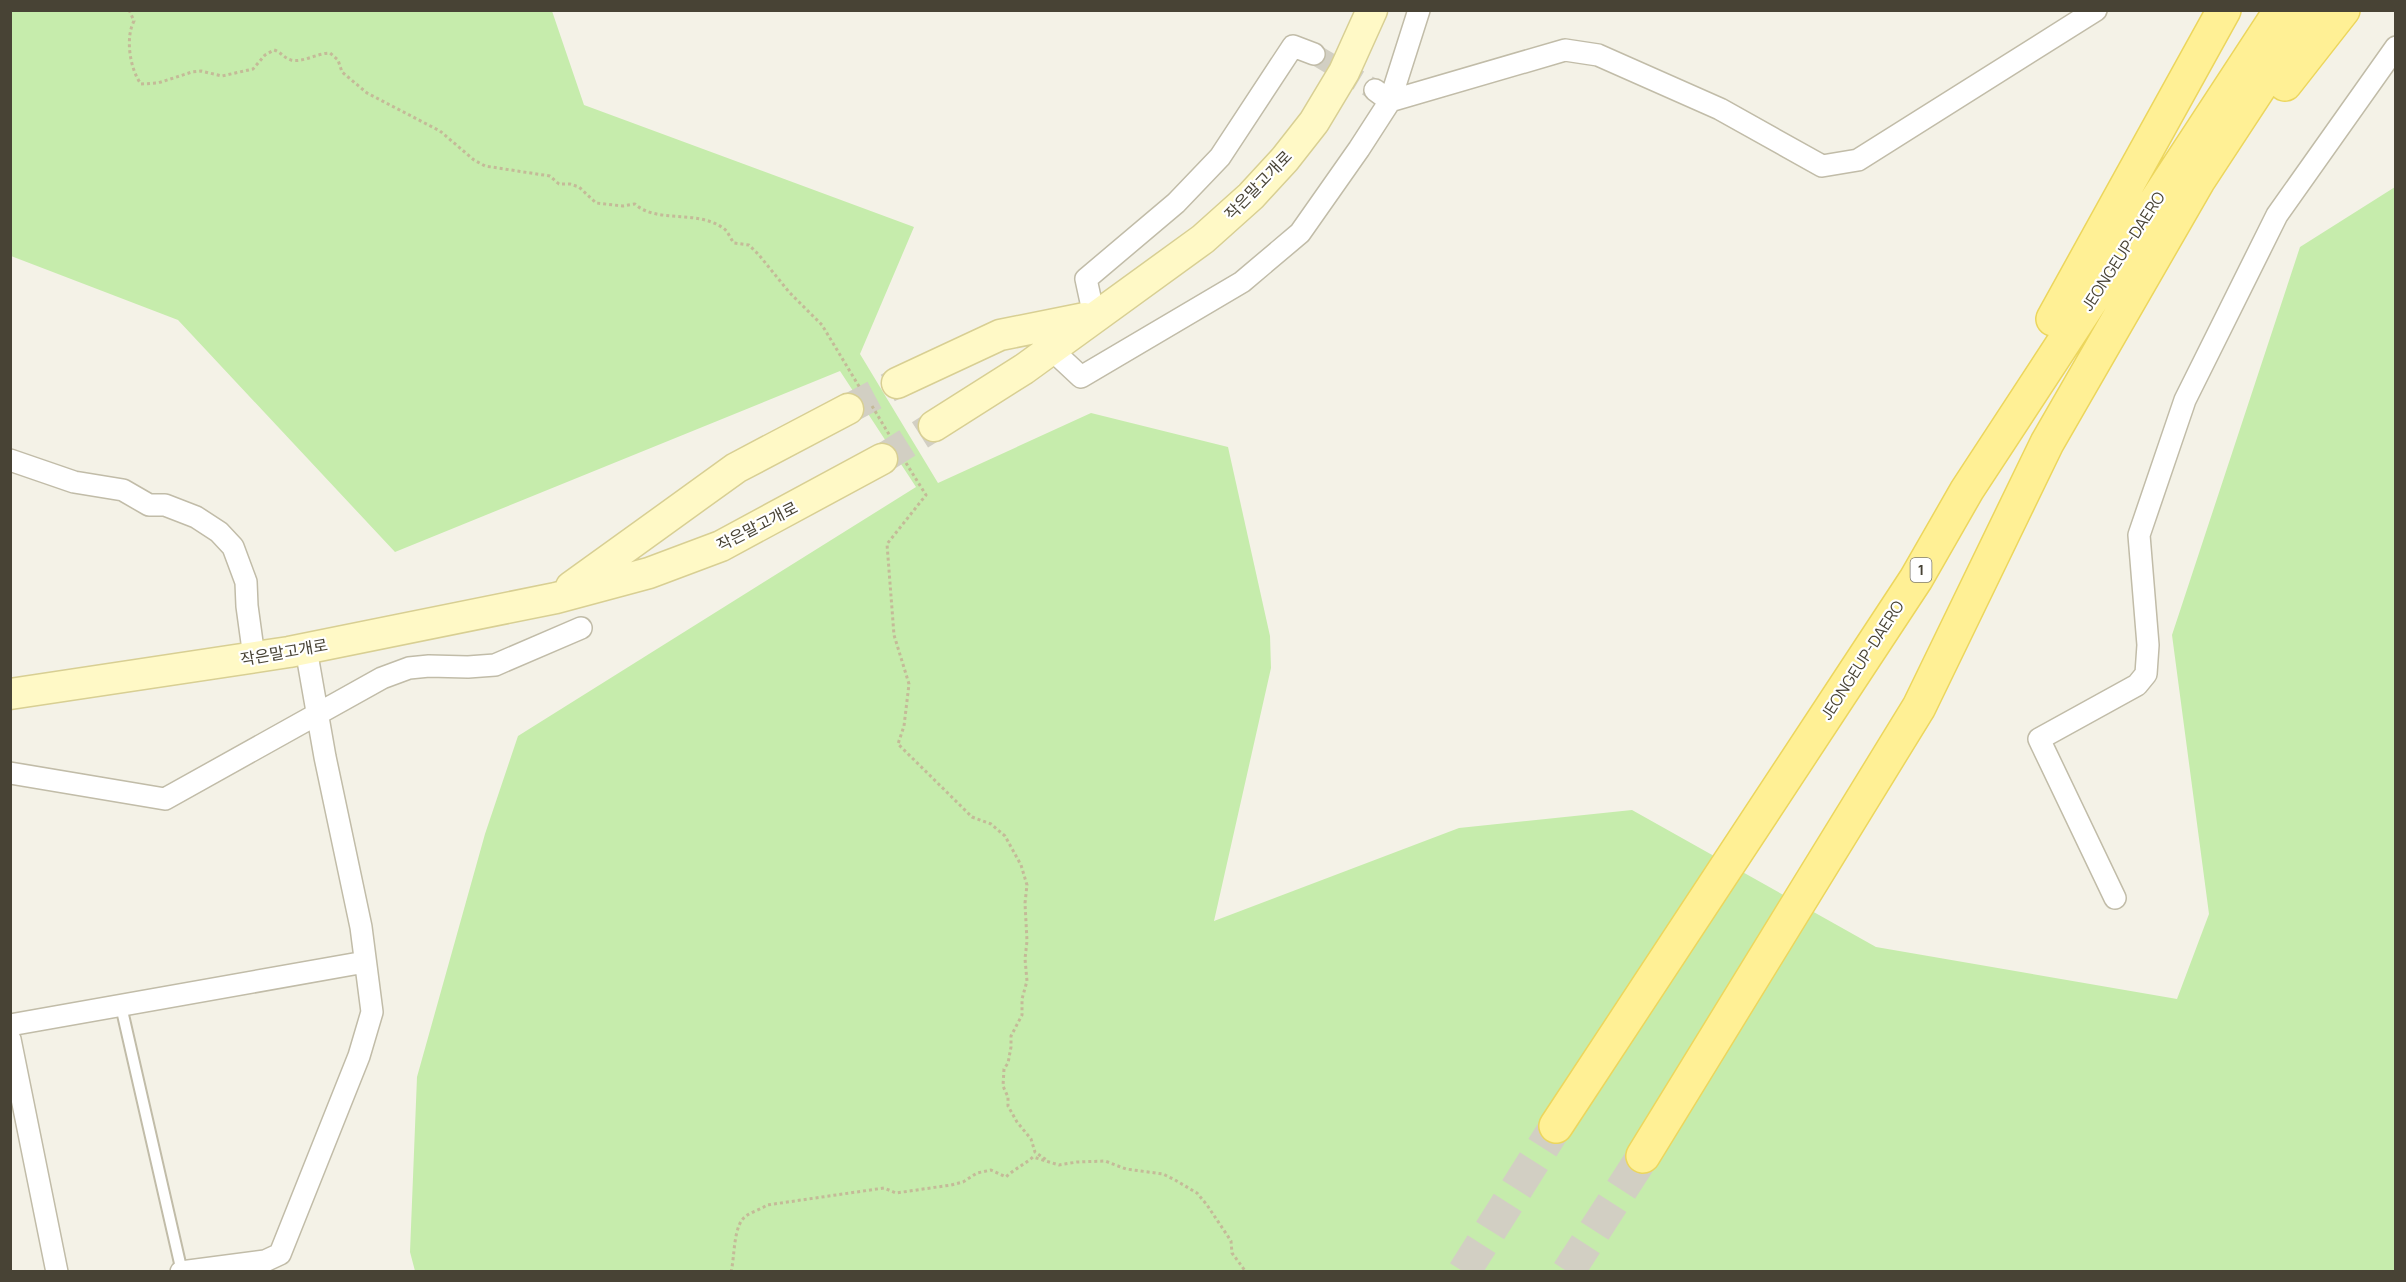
<svg xmlns="http://www.w3.org/2000/svg" width="2406" height="1282" font-family="Manrope,'Noto Sans KR',sans-serif">
	<style>
		.green { fill: #c6ecac }
		.lines { fill: none; stroke-linecap: round; stroke-linejoin: round }
		.street-tunnel { stroke: #d2cfc3; stroke-width: 21; stroke-dasharray: 21 10; stroke-linecap: butt }
		.secondary-tunnel { stroke: #d2cfc3; stroke-width: 30; stroke-dasharray: 30 15; stroke-linecap: butt }
		.primary-tunnel { stroke: #d2cfc3; stroke-width: 33; stroke-dasharray: 33 16; stroke-linecap: butt }
		.lane-casing { stroke: #c1bca8; stroke-width: 14 }
		.street-casing { stroke: #c1bca8; stroke-width: 24 }
		.secondary-casing { stroke: #d8cf93; stroke-width: 33 }
		.primary-casing { stroke: #ecd65d; stroke-width: 36 }
		.path { stroke: #c4ba98; stroke-width: 3; stroke-dasharray: 3 3; stroke-linecap: butt }
		.lane { stroke: #fff; stroke-width: 10 }
		.street { stroke: #fff; stroke-width: 21 }
		.secondary { stroke: #fff9c6; stroke-width: 30 }
		.primary { stroke: #fff095; stroke-width: 33 }
		.labels { text-anchor: middle; stroke-width: 4.5; stroke-linejoin: round; paint-order: stroke }
		.shield { fill: #fff; stroke: #7f7b72; stroke-width: 1.5 }
		.shield-label { font-size: 15px; font-weight: bold; fill: #484335 }
		.street-label { font-size: 16px; fill: #484335; stroke: #fff }
	</style>
	<rect width="100%" height="100%" fill="#f4f2e7"/>
	<path class="green" d="M 10,11 L 552,11 L 584,105 L 914,227 L 860,354 L 938,483 L 1091,413 L 1228,447 L 1270,636 L 1271,668 L 1214,921 L 1459,828 L 1632,810 L 1876,947 L 2177,999 L 2209,914 L 2172,635 L 2300,247 L 2395,187 L 2395,1271 L 415,1271 L 410,1252 L 417,1077 L 485,834 L 518,736 L 916,487 L 840,371 L 395,552 L 178,320 L 11,256 Z"/>
	<g class="lines">
		<path class="street-tunnel" d="M 1314,54 L 1375,90"/>
		<path class="secondary-tunnel" d="M 848,409 L 897,383
			M 882,459 L 934,426"/>
		<path class="primary-tunnel" d="M 1464,1272 L 1556,1126
			M 1568,1272 L 1643,1156"/>
		<g class="lane-casing">
			<path id="lane" d="M 121,1006 L 182,1272"/>
		</g>
		<g class="street-casing">
			<path id="street" d="M 1375,90 L 1390,101 L 1565,50 L 1598,55 L 1720,109 L 1822,166 L 1858,160 L 2096,10
				M 1094,316 L 1086,279 L 1176,203 L 1220,157 L 1293,46 L 1314,54
				M 1051,349 L 1081,377 L 1242,282 L 1300,233 L 1359,149 L 1390,101 L 1419,10
				M 10,460 L 74,482 L 123,490 L 149,505 L 165,505 L 196,517 L 219,532 L 233,547 L 246,582 L 247,606 L 254,657
				M 10,773 L 165,799 L 382,678 L 409,668 L 429,666 L 468,667 L 495,665 L 581,628
				M 2115,898 L 2039,739 L 2137,685 L 2146,674 L 2148,645 L 2139,535 L 2185,400 L 2277,215 L 2396,47
				M 10,1025 L 365,962
				M 10,1039 L 57,1272
				M 181,1272 L 265,1261 L 280,1254 L 359,1056 L 372,1012 L 361,927 L 325,757 L 306,649"/>
		</g>
		<g class="secondary-casing">
			<path id="secondary" d="M 897,383 L 1000,335 L 1085,318
				M 934,426 L 1024,369 L 1203,239 L 1251,196 L 1285,159 L 1314,122 L 1344,72 L 1372,10
				M 571,587 L 736,468 L 848,409
				M 10,694 L 289,652 L 556,598 L 649,573 L 721,546 L 882,459"/>
		</g>
		<g class="primary-casing">
			<path id="primary" d="M 2285,84 L 2343,10
				M 2053,319 L 2224,10
				M 1556,1126 L 1916,579 L 1967,490 L 2281,10
				M 1643,1156 L 1919,707 L 2047,443 L 2198,181 L 2310,10"/>
		</g>
		<path class="path" d="M 129,10 L 134,21 C 125,38 130,69 141,84 L 158,83 L 192,72 L 201,71 L 222,76 L 253,69 L 265,55 L 274,50 C 281,52 284,58 291,60 C 303,63 317,53 330,53 L 338,60 L 342,72 L 367,93 L 440,131 L 474,160 L 485,166 L 550,176 L 559,184 L 570,184 L 579,187 L 596,203 L 623,206 L 635,204 C 657,224 696,209 723,228 C 728,231 730,238 734,243 L 749,245 L 759,255 L 789,292 L 822,325 L 860,388
			M 872,406 L 890,436
			M 906,463 L 926,495 L 887,544 L 894,635 L 909,684 L 904,726 L 898,744 L 972,817 L 991,824 L 1005,836 L 1021,865 L 1027,885 L 1025,903 L 1027,941 L 1025,959 L 1027,981 L 1022,999 L 1022,1015 L 1011,1036 L 1011,1047 L 1008,1063 L 1004,1069 L 1003,1086 L 1008,1097 L 1008,1106 L 1017,1122 L 1031,1139 L 1035,1152 L 1048,1161
			M 731,1272 C 735,1256 733,1225 746,1216 C 751,1212 760,1210 767,1205 L 884,1188 L 896,1193 L 951,1185 L 963,1182 L 977,1173 L 991,1170 L 1006,1177 C 1014,1169 1024,1165 1033,1157 L 1059,1165 L 1077,1162 L 1105,1161 L 1126,1169 L 1163,1174 L 1175,1180 L 1197,1193 L 1207,1205 L 1231,1241 L 1232,1253 L 1246,1272"/>
		<use href="#lane" class="lane"/>
		<use href="#street" class="street"/>
		<use href="#secondary" class="secondary"/>
		<use href="#primary" class="primary"/>
	</g>
	<g class="labels">
		<rect class="shield" x="1910.5" y="558" width="21" height="24" rx="4.5"/>
		<g class="shield-label">
			<text x="1921" y="575">1</text>
		</g>
		<g class="street-label">
			<text transform="translate(1258 185) rotate(-46)" y="6">작은말고개로</text>
			<text transform="translate(2123 251) rotate(-57)" y="6">JEONGEUP-DAERO</text>
			<text transform="translate(757 526) rotate(-27)" y="6">작은말고개로</text>
			<text transform="translate(284 652) rotate(-10)" y="6">작은말고개로</text>
			<text transform="translate(1862 660) rotate(-57)" y="6">JEONGEUP-DAERO</text>
		</g>
	</g>
	<rect width="2406" height="1282" fill="none" stroke="#484335" stroke-width="24"/>
</svg>
